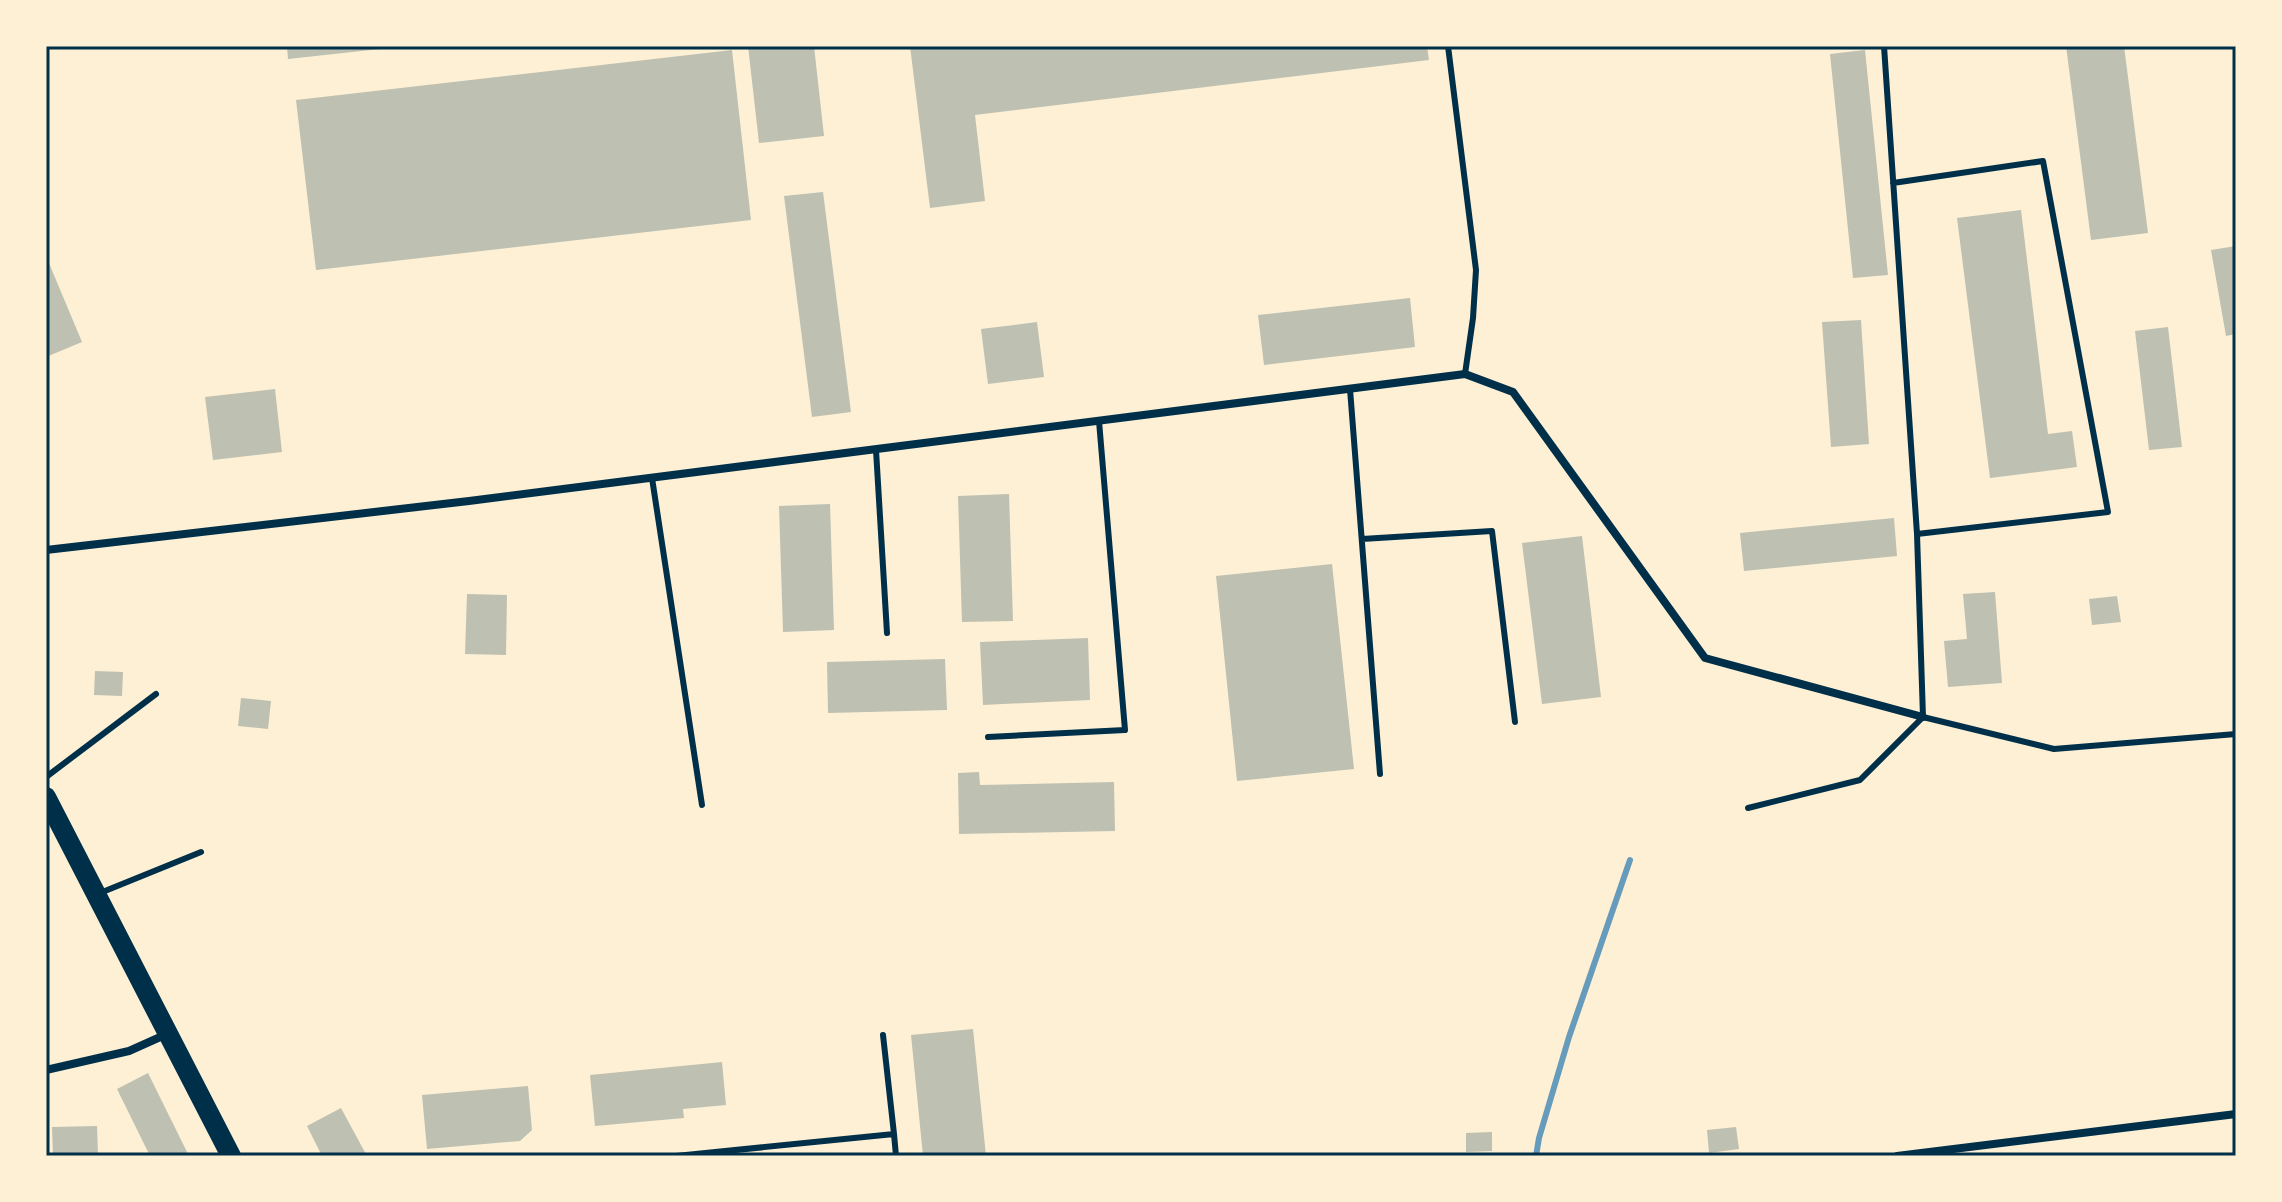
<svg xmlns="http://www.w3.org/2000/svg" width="2282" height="1202" font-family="Barlow,sans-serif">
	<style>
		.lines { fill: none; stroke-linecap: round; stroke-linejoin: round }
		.stream { stroke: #669bbc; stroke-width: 6 }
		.building { fill: #bec0b2 }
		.service { stroke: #003049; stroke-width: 6 }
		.minor { stroke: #003049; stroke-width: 8 }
		.primary { stroke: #003049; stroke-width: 20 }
		.neatline { fill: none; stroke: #003049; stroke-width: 3 }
	</style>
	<rect width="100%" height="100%" fill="#fdf0d5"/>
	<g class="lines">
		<path class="stream" d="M 1536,1156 L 1539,1138 L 1569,1037 L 1630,860"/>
	</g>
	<path class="building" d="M 287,46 L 388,46 L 389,48 L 288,59 Z
		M 748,46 L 814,46 L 824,136 L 759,143 Z
		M 910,46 L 1427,46 L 1429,60 L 975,115 L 985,201 L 930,208 Z
		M 2066,46 L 2124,46 L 2148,233 L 2091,240 Z
		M 732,50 L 751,220 L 316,270 L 296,100 Z
		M 1865,50 L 1888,275 L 1853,278 L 1830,54 Z
		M 823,192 L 851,412 L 812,417 L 784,196 Z
		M 2021,210 L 2048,434 L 2072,431 L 2077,467 L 1990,478 L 1957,218 Z
		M 2236,246 L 2236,334 L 2226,336 L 2211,250 Z
		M 46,256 L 82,342 L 46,357 Z
		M 1410,298 L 1415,347 L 1264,365 L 1258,315 Z
		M 1861,320 L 1869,444 L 1831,447 L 1822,322 Z
		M 1037,322 L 1044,377 L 988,384 L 981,329 Z
		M 2168,327 L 2182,447 L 2149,450 L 2135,331 Z
		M 275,389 L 282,452 L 213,460 L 205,397 Z
		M 1009,494 L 1013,621 L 962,622 L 958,496 Z
		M 830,504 L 834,630 L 783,632 L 779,506 Z
		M 1894,518 L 1897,556 L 1744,571 L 1740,533 Z
		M 1582,536 L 1601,697 L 1542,704 L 1522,543 Z
		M 1332,564 L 1354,769 L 1237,781 L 1216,576 Z
		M 1995,592 L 2002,683 L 1948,687 L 1944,641 L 1967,639 L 1963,594 Z
		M 467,594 L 507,595 L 506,655 L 465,654 Z
		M 2117,596 L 2121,622 L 2092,625 L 2089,599 Z
		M 1088,638 L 1090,700 L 983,705 L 980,642 Z
		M 945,659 L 947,710 L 828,713 L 827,662 Z
		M 95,671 L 123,672 L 122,696 L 94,695 Z
		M 241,698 L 271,701 L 268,729 L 238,726 Z
		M 979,772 L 980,785 L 1114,782 L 1115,831 L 959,834 L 958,773 Z
		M 973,1029 L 986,1156 L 923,1156 L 911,1035 Z
		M 722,1062 L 726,1105 L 683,1109 L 684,1118 L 595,1126 L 590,1075 Z
		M 148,1073 L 189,1156 L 150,1156 L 117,1089 Z
		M 528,1086 L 532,1130 L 520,1141 L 427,1149 L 422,1095 Z
		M 341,1108 L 367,1156 L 322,1156 L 307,1126 Z
		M 97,1126 L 98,1156 L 53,1156 L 52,1127 Z
		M 1736,1127 L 1739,1149 L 1709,1153 L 1707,1130 Z
		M 1492,1132 L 1492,1151 L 1466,1152 L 1466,1133 Z"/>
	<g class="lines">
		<path class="service" d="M 1448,46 L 1476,270 L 1473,318 L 1465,374
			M 1893,183 L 2043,161 L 2108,512 L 1917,534
			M 1350,389 L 1380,774
			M 876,450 L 887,633
			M 652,478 L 702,805
			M 1362,539 L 1492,531 L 1515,722
			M 1923,717 L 2054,749 L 2236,734
			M 988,737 L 1125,730 L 1099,421
			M 46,777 L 156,694
			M 1748,808 L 1860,780 L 1923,717 L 1917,534 L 1884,46
			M 100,893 L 201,852
			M 894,1134 L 896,1156
			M 676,1156 L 894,1134 L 883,1035"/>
		<path class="minor" d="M 46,550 L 469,501 L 1465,374 L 1513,392 L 1705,658 L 1923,717
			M 46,1070 L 129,1051 L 167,1034
			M 1897,1156 L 2236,1114"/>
		<path class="primary" d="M 46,797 L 231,1156"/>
	</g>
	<rect width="2282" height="1202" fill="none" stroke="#fdf0d5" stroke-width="96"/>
	<rect x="48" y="48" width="2186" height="1106" class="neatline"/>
</svg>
